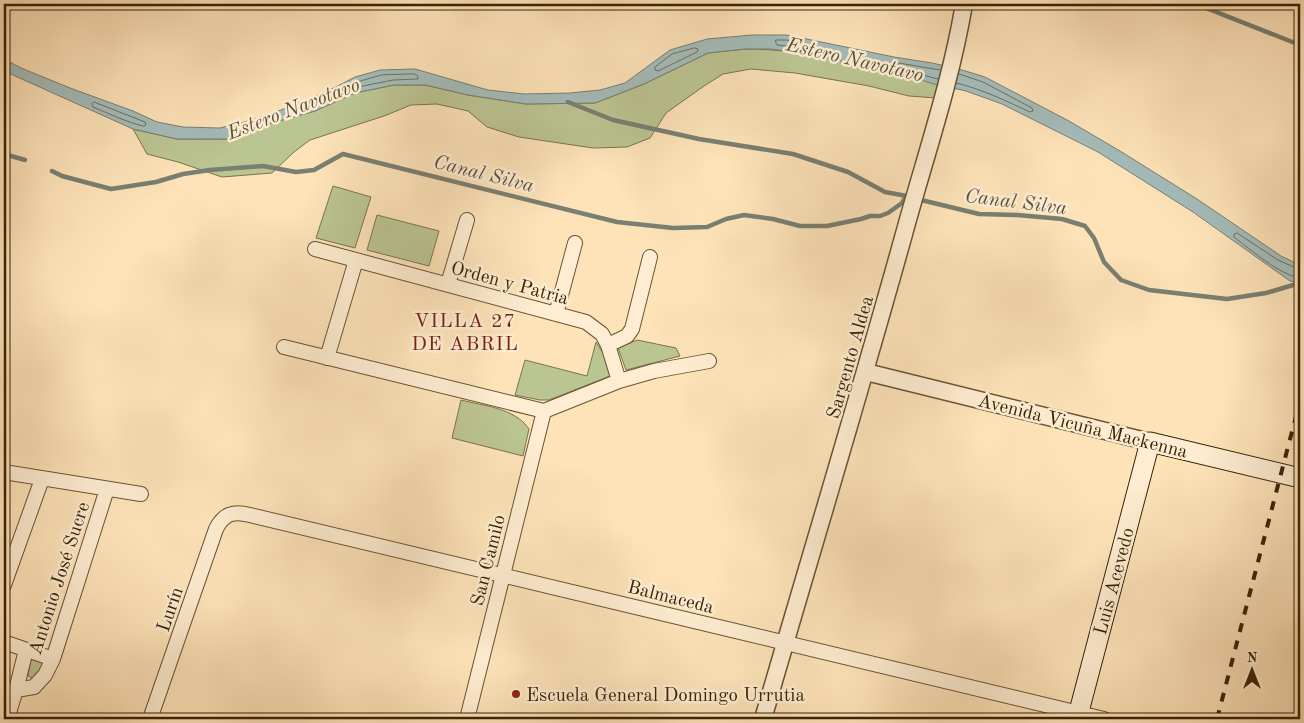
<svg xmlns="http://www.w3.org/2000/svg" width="1304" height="723" font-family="'Old Standard TT',serif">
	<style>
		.green { fill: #bbc592; stroke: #7a744c }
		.water { fill: #a4bcba; stroke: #797f72 }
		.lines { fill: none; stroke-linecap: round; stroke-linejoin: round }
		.shore { stroke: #6e7060; stroke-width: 1 }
		.stream { stroke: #797f72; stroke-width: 4.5 }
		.minor-casing { stroke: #6a5332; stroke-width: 16 }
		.tertiary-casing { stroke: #6a5332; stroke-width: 19 }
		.secondary-casing { stroke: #392305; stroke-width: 21 }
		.minor { stroke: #feedd2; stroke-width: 14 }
		.tertiary { stroke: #feedd2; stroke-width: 16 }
		.secondary { stroke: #feedd2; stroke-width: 19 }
		.rail { stroke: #392305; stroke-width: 4; stroke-dasharray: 9 9; stroke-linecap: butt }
		.poi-dot { fill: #8f2418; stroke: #feedd2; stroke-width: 2 }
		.labels { text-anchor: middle; stroke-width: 5; stroke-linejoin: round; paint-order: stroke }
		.street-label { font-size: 19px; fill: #392305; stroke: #feedd2 }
		.poi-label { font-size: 19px; fill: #392305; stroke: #feedd2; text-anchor: start }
		.water-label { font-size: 20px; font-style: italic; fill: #59513b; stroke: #feedd2 }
		.neighbourhood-label { font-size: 20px; letter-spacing: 1px; fill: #7a1f14; stroke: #feedd2 }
	</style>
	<rect width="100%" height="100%" fill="#fee3b9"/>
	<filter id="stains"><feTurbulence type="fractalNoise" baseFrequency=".004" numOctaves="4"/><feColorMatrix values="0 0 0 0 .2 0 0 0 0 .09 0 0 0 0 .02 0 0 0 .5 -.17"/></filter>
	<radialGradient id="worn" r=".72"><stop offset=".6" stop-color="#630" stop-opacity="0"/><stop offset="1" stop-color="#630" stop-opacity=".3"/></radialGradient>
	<path class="green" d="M 745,49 C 811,49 878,68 942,85 L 936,98 L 909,96 L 869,86 L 795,73 L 751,69 L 723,74 L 704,86 L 666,113 L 650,138 L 627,147 L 593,148 L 519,137 L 487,127 L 468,111 L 437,104 L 411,105 L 384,116 L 310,140 L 294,152 L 272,173 L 222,177 L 178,162 L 147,154 L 133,129 L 177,139 L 230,139 L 268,124 L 315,111 L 355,93 L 394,85 L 425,85 L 468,95 L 526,104 L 595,103 L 644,84 L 708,53 Z
		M 333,186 L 371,197 L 355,248 L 316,238 Z
		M 377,215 L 439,231 L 429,266 L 367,250 Z
		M 637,340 L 676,348 L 680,356 L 626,370 L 618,348 Z
		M 596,342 L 603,353 L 610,376 L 549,400 L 540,400 L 515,395 L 525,360 L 587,376 Z
		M 461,400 C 484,406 515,408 529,429 L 523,456 L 452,438 Z
		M 31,659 L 44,663 L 34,679 L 28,676 Z"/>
	<path class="water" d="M 752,35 L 787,35 L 894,57 L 932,63 L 959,69 L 985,77 L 1069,121 L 1120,151 L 1197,199 L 1281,256 L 1300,265 L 1300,283 L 1290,281 L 1193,212 L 1098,152 L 1002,104 L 966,91 L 934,84 L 895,72 L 802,53 L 771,49 L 745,49 L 708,53 L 644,84 L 595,103 L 526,104 L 468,95 L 425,85 L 394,85 L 355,93 L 315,111 L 268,124 L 230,139 L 177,139 L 133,129 L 4,71 L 4,59 L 21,68 L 70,88 L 133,111 L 157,122 L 183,127 L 220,128 L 252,120 L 281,110 L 328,91 L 355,77 L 380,70 L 415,69 L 488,90 L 524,94 L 570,93 L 600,90 L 625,83 L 670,50 L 707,39 Z"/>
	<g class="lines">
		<path class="shore" d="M 776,40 L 786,40 L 797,42 L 799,45 L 796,47 L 777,45 L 776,43 Z
			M 695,48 L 698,49 L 697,52 L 658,71 L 655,70 L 655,67 L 672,54 Z
			M 414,74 L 418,76 L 418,79 L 393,80 L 358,87 L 355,85 L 357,82 L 381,75 Z
			M 938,79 L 900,69 L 897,65 L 899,63 L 940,70
			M 956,83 C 982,89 1006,101 1030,112 L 1033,111 L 1032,108 L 983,82 L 959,74
			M 94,102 L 145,122 L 146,125 L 143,126 C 126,122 110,114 93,107 L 92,104 Z
			M 1300,270 L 1278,260 L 1237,233 L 1234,234 L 1234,237 C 1251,250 1280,275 1300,278"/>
		<path class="stream" d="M 1196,4 L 1300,45
			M 568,102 L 613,120 L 699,139 L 793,154 L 848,172 L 885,192 L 907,196
			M 4,154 L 25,160
			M 52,171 L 62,176 L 111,189 L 156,182 L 183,174 L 210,170 L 263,166 L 296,172 L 314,170 L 343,154 L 617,222 L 673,228 L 707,227 L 726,219 L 744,215 L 773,219 L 800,226 L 827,226 L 861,219 L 870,216 L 880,216 L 888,213 L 902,203 L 906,196
			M 917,199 L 979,214 L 1017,215 L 1062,219 L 1085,226 L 1094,238 L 1104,262 L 1121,280 L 1149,290 L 1227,299 L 1266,293 L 1300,283"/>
		<g class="minor-casing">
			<path id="minor" d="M 315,249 L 586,322 L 602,334 L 608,345 L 619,381
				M 448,284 L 467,220
				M 556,314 L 575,243
				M 608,345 L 627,336 L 632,329 L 650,257
				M 284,347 L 544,411
				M 327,358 L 356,260
				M 544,411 L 619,381 L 654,371 L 709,361
				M 4,472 L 141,494
				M 4,585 L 42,479
				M 4,642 L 53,659
				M 16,690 L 34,687 L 45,675 L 53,659 L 107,489
				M 7,719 L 16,690 L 26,650
				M 150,719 L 216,529 C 224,513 234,511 250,515 C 535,582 819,652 1104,719
				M 467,719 L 544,411"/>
		</g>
		<g class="tertiary-casing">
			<path id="tertiary" d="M 866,372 L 1150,442
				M 763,719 C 810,557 859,396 904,234 C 925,157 951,82 964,4"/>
		</g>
		<g class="secondary-casing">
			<path id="secondary" d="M 1077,719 L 1150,442 L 1300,478"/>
		</g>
		<use href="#minor" class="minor"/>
		<use href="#tertiary" class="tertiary"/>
		<use href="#secondary" class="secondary"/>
		<path class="rail" d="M 1217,719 L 1300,401"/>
	</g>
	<circle class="poi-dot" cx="516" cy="694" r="5"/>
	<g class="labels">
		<g class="street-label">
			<text transform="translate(510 282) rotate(15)" y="7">Orden y Patria</text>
			<text transform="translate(849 357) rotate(-74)" y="7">Sargento Aldea</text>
			<text transform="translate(1083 425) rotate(14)" y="7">Avenida Vicuña Mackenna</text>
			<text transform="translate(487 560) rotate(-76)" y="7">San Camilo</text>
			<text transform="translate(58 578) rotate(-72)" y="7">Antonio José Sucre</text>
			<text transform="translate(1113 581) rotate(-75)" y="7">Luis Acevedo</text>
			<text transform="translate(671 596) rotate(14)" y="7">Balmaceda</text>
			<text transform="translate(169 609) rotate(-71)" y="7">Lurín</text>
		</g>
		<g class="poi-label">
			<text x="526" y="701">Escuela General Domingo Urrutia</text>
		</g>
		<g class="water-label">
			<text transform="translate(855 59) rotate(13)" y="7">Estero Navotavo</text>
			<text transform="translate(293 108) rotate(-21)" y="7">Estero Navotavo</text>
			<text transform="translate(484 173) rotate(14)" y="7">Canal Silva</text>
			<text transform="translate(1016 201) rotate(7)" y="7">Canal Silva</text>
		</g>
		<g class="neighbourhood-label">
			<text x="465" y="327">VILLA 27<tspan x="465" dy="23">DE ABRIL</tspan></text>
		</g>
	</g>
	<rect width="1304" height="723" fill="none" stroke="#fee3b9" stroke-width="20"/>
	<rect x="5" y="5" width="1294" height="713" fill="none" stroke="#392305" stroke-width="2.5"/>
	<rect x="10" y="10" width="1284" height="703" fill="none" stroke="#392305"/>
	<g transform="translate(1252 670)" stroke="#feedd2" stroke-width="4" paint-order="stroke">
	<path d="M0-4L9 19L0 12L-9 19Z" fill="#392305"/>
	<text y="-8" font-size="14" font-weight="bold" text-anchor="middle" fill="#392305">N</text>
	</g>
	<rect width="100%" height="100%" filter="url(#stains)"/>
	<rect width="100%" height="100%" fill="url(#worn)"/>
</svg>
